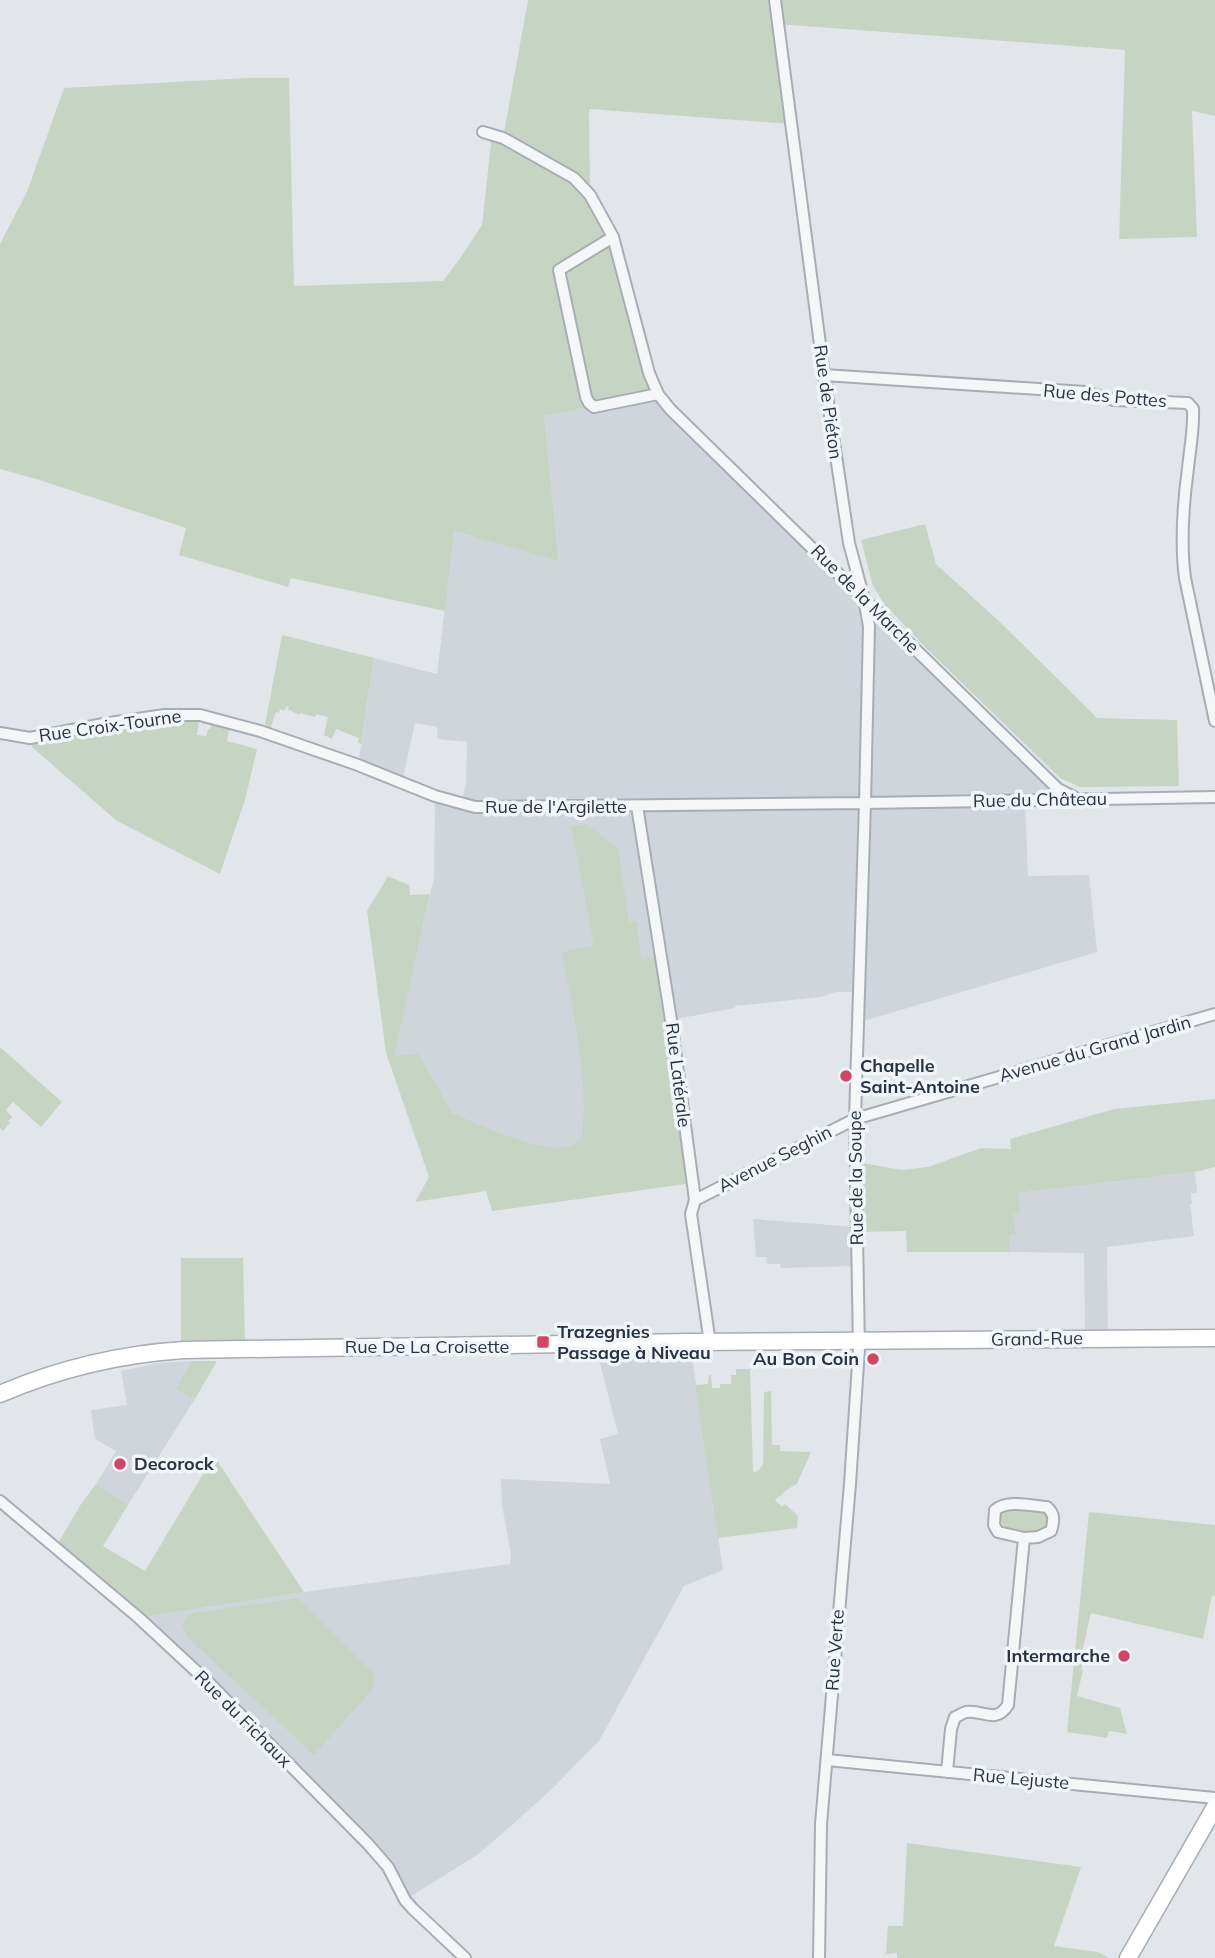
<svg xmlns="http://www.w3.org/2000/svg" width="1215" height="1958" font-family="Mulish,sans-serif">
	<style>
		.built { fill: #d0d5dc }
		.green { fill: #c8d4c3 }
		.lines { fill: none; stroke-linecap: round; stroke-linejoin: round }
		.minor-casing { stroke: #a7adb5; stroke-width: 14 }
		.secondary-casing { stroke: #a7adb5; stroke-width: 19 }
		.minor { stroke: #f5f6f8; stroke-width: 10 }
		.secondary { stroke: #fff; stroke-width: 16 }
		.poi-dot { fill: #d04664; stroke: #f1f4f8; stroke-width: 2.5 }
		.labels { text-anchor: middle; stroke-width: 7; stroke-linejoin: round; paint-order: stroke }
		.street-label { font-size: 18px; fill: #293443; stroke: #f1f4f8 }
		.poi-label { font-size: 18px; font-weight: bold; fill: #293443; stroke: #f1f4f8; text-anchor: start }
	</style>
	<rect width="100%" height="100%" fill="#e2e6ea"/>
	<path class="built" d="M 658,394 L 1058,789 L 1076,799 L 1025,800 L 1028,876 L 1089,875 L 1097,952 L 857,1023 L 858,992 L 836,992 L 820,997 L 735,1006 L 735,1008 L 671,1020 L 692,1183 L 492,1211 L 487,1190 L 393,1056 L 434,878 L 435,796 L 461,804 L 466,784 L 467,742 L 438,739 L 437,727 L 415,723 L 402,783 L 358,765 L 374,658 L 437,674 L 454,531 L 559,560 L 544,416 Z
		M 1195,1172 L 1197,1193 L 1191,1193 L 1192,1204 L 1190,1204 L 1194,1236 L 1107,1247 L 1108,1339 L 1085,1339 L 1084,1253 L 1009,1252 L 1009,1236 L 1015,1235 L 1013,1213 L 1018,1193 Z
		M 753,1219 L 857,1227 L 858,1266 L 781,1268 L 780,1264 L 767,1264 L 766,1257 L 756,1257 Z
		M 690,1342 L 723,1570 L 684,1586 L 599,1741 L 550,1791 L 480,1853 L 405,1900 L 388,1867 L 139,1618 L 304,1592 L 510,1564 L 511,1554 L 502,1505 L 501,1479 L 610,1484 L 600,1439 L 618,1434 L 595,1344 Z
		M 192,1361 L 175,1389 L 195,1399 L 128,1505 L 96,1484 L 116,1451 L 95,1439 L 91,1410 L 127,1405 L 121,1371 L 158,1363 Z"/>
	<path class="green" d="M 528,0 L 1215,0 L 1215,116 L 1192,111 L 1197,237 L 1119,239 L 1125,50 L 778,24 L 791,124 L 589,109 L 590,195 L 604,219 L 658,394 L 544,416 L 559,561 L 454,531 L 445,611 L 291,578 L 288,587 L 179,555 L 186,528 L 33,478 L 0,469 L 0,244 L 27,192 L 64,88 L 248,78 L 289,78 L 294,286 L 443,281 L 461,257 L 482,225 L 492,134 L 503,138 Z
		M 925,524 L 936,564 L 1000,622 L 1097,718 L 1177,720 L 1179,786 L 1091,787 L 1080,787 L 1060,778 L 926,648 L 885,605 L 873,586 L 861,540 Z
		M 282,635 L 374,658 L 361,744 L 358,743 L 359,738 L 336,729 L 332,739 L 324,735 L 328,717 L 316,714 L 315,717 L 300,713 L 299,715 L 288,709 L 289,707 L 287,706 L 284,711 L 280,709 L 279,713 L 276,712 L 270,729 L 265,724 Z
		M 200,715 L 197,735 L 206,736 L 208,729 L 210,729 L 211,725 L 202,724 L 202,722 L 223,726 L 229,730 L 227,741 L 257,749 L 245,800 L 220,874 L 117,821 L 32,747 L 30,738 Z
		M 587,824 L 618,848 L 629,922 L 637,921 L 641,960 L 660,956 L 692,1183 L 492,1211 L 486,1191 L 415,1202 L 429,1177 L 386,1053 L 367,911 L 388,876 L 409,885 L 410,895 L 430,894 L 394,1056 L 419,1054 L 452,1113 L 504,1135 L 536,1145 L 561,1148 L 572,1145 L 582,1136 C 589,1075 572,1012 562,952 L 594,945 L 571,826 Z
		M 0,1047 L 62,1102 L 41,1127 L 13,1102 L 6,1110 L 12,1117 L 8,1121 L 10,1123 L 3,1131 L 0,1128 Z
		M 1215,1099 L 1215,1167 L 1195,1172 L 1018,1193 L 1020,1212 L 1013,1214 L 1016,1235 L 1009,1236 L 1009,1252 L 907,1252 L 906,1231 L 857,1232 L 856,1162 L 902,1170 L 928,1167 L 981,1148 L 1011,1149 L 1010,1139 L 1114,1109 Z
		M 181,1258 L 243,1258 L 245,1341 L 181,1342 Z
		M 192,1361 L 217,1361 L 195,1399 L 175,1389 Z
		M 736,1369 L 750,1369 L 753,1472 L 758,1471 L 763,1465 L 764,1392 L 771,1391 L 772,1445 L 780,1445 L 780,1451 L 811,1452 L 797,1484 L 788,1489 L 775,1500 L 782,1507 L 785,1504 L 798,1516 L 797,1528 L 718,1538 L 695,1385 L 708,1384 L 709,1375 L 711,1375 L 712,1388 L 720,1388 L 720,1384 L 731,1384 L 731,1375 L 736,1375 Z
		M 214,1456 L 304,1592 L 139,1618 L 56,1547 L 81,1504 L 96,1484 L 128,1505 L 103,1546 L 145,1571 Z
		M 1019,1508 L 1046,1512 L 1049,1517 L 1047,1525 C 1034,1536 996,1537 1001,1513 Z
		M 1089,1512 L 1215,1525 L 1215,1596 L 1212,1595 L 1203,1639 L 1091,1613 L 1082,1652 L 1085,1653 L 1081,1669 L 1083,1670 L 1077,1696 L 1120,1708 L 1127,1734 L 1109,1731 L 1107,1738 L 1067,1732 Z
		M 298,1598 L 374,1674 L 375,1681 L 372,1690 L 314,1755 L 186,1636 L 182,1624 L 187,1616 L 193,1613 Z
		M 907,1843 L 1081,1867 L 1054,1946 L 1098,1952 L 1109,1958 L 897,1958 L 897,1953 L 886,1954 L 888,1926 L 903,1926 Z"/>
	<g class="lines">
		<g class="minor-casing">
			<path id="minor" d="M 775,0 L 824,375 L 849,543 L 864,599 L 869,626 L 865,803 L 855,1119 L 859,1349 L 850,1484 L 821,1824 L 819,1958
				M 483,132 L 503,138 L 574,178 L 590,195 L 613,237 L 649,373 L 658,394 L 670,409 L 1058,789 L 1074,797
				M 613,237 L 559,270 L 586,397 L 589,403 L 594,407 L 658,394
				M 824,375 L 1085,392 L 1114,400 L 1188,403 L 1193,409 C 1194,429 1190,448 1188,468 C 1183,505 1180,541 1185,578 L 1215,721
				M 0,733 L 30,738 L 109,723 L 165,715 L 200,715 L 260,731 L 358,765 L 435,796 L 475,807 L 865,803 L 1215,797
				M 637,806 L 671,1020 L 695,1200 L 691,1214 L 710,1343
				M 695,1200 L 855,1119 L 1215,1014
				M 0,1501 L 139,1618 L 210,1684 L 368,1844 L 388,1867 L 405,1900 L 413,1909 L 465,1958
				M 827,1760 L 1215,1798
				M 947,1772 L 951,1729 L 955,1717 C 959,1716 962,1713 966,1712 C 983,1709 995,1725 1008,1705 L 1024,1538 L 998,1532 L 994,1525 L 995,1510 C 1008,1499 1031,1506 1047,1507 C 1055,1514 1054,1521 1051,1531 L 1038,1537 L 1024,1538"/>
		</g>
		<g class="secondary-casing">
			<path id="secondary" d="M 0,1394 C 58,1369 121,1354 184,1350 L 690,1342 L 1215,1338
				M 1128,1958 L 1215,1807"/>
		</g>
		<use href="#minor" class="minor"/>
		<use href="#secondary" class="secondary"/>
	</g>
	<g class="poi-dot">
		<circle cx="846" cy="1076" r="7"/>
		<rect x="536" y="1335" width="14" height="14" rx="3.5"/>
		<circle cx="873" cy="1359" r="7"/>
		<circle cx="120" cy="1464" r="7"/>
		<circle cx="1124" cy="1656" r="7"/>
	</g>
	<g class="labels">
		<g class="street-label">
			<text transform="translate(1105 396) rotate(5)" y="6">Rue des Pottes</text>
			<text transform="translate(828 402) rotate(82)" y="6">Rue de Piéton</text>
			<text transform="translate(865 599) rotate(45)" y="6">Rue de la Marche</text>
			<text transform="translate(110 726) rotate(-8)" y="6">Rue Croix-Tourne</text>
			<text transform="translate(1040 800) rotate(-1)" y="6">Rue du Château</text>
			<text x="556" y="813">Rue de l'Argilette</text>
			<text transform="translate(1095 1049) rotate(-16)" y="6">Avenue du Grand Jardin</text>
			<text transform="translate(678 1075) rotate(83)" y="6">Rue Latérale</text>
			<text transform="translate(775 1159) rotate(-27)" y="6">Avenue Seghin</text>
			<text transform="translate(856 1178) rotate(-91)" y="6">Rue de la Soupe</text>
			<text transform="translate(1037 1339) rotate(-1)" y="6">Grand-Rue</text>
			<text x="427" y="1353">Rue De La Croisette</text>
			<text transform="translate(835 1650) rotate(-86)" y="6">Rue Verte</text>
			<text transform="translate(243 1719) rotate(45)" y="6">Rue du Fichaux</text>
			<text transform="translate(1021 1779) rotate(5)" y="6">Rue Lejuste</text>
		</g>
		<g class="poi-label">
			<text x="860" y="1072">Chapelle<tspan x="860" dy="21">Saint-Antoine</tspan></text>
			<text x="557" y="1338">Trazegnies<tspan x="557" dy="21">Passage à Niveau</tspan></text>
			<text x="859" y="1365" text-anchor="end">Au Bon Coin</text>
			<text x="134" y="1470">Decorock</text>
			<text x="1110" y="1662" text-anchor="end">Intermarche</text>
		</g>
	</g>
</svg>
